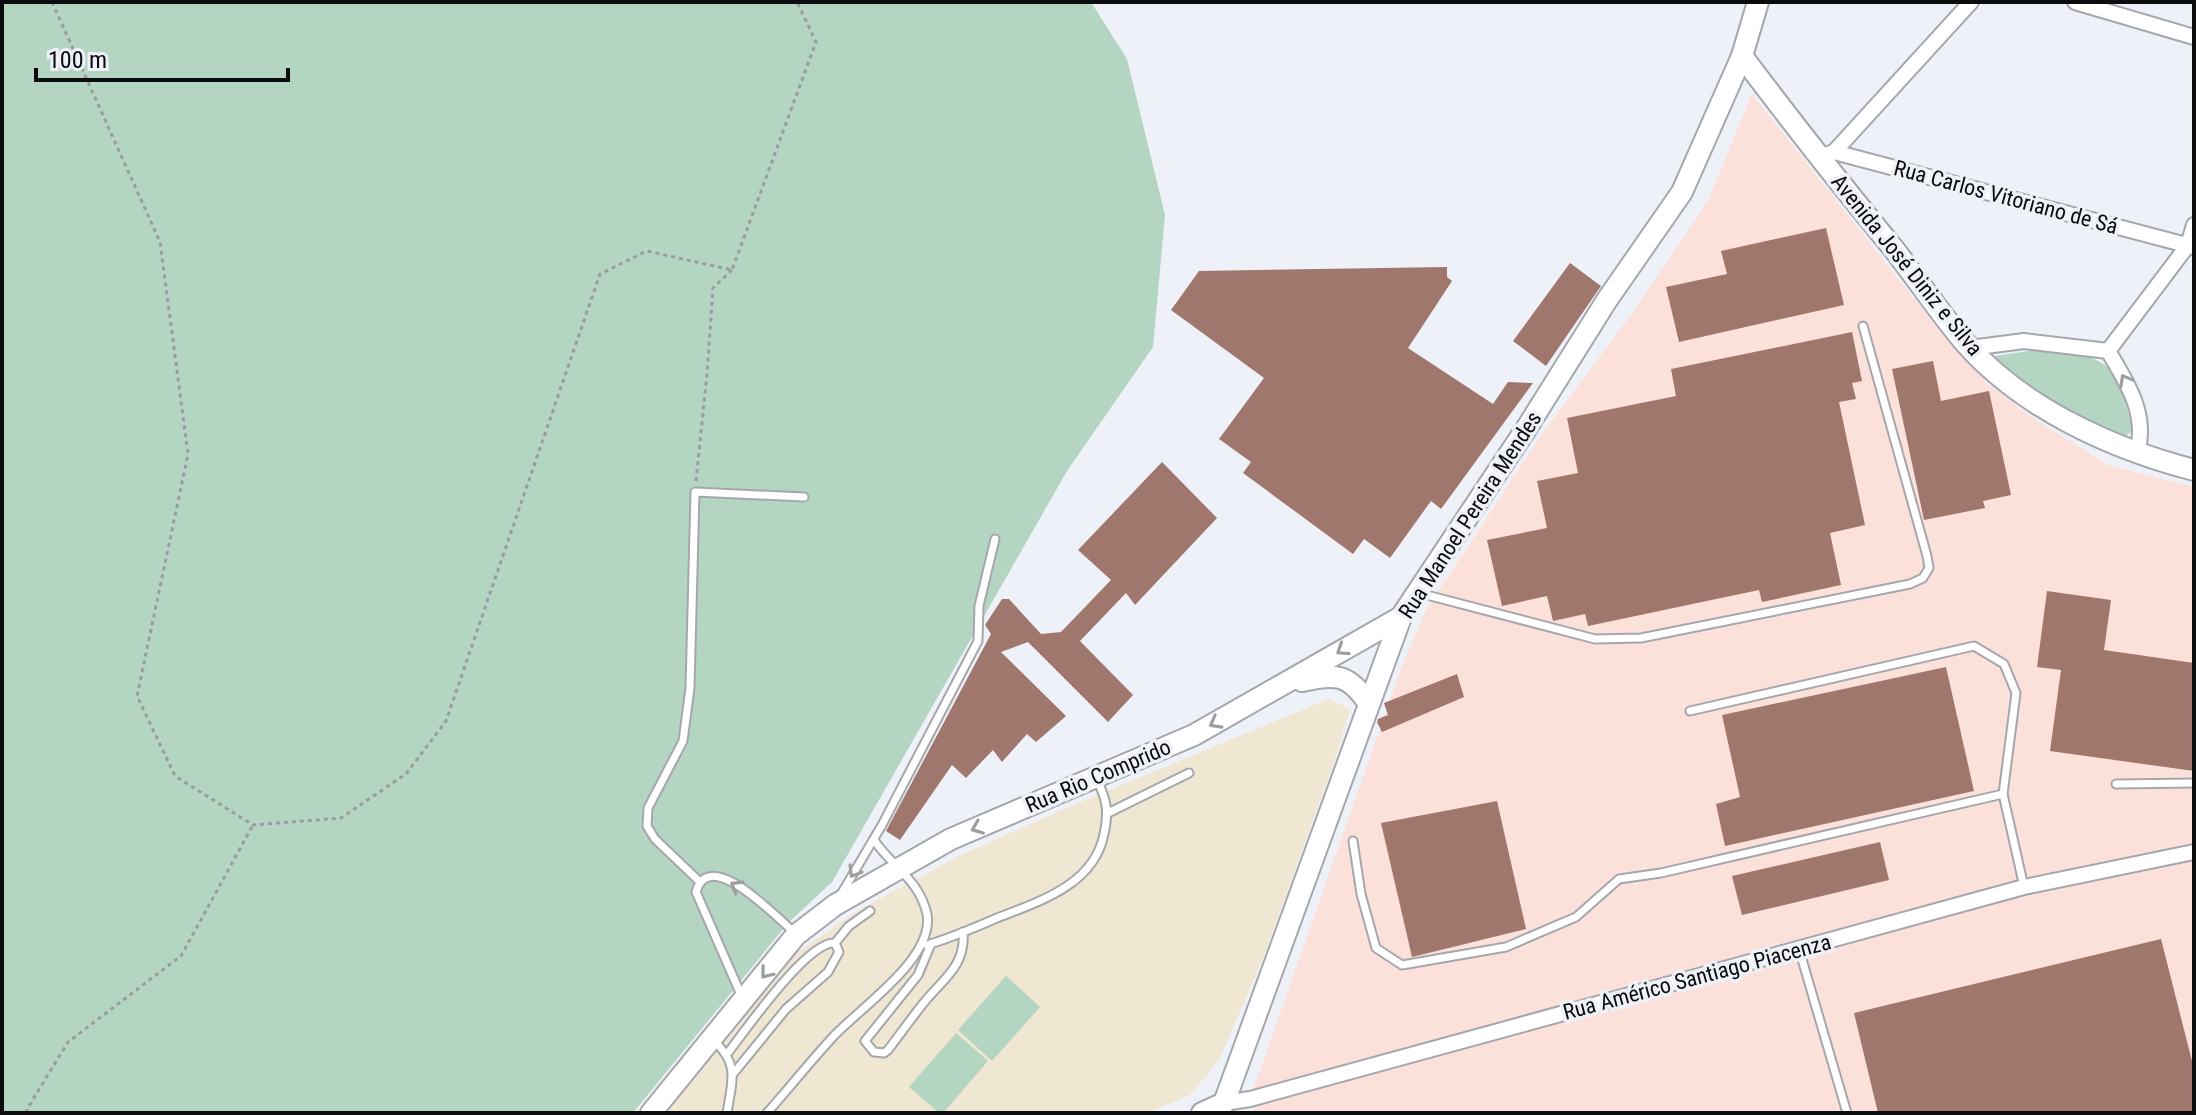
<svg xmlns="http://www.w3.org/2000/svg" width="2196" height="1115" viewBox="0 0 2196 1115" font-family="'Roboto Condensed',sans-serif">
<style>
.industrial{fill:#fbe1d9}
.education{fill:#efe7d1}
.green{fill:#b3d5c2}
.building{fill:#9f776d}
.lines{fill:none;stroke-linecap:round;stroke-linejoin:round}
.lane-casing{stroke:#a5a7ad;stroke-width:11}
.street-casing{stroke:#a5a7ad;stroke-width:18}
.secondary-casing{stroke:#a5a7ad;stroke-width:24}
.path{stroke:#9a9ca1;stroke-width:3;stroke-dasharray:4 4;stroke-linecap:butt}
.lane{stroke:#fff;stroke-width:7}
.street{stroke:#fff;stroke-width:14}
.secondary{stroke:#fff;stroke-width:20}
.oneway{stroke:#9d9e9f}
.labels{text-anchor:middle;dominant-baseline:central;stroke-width:7;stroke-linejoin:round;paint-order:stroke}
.street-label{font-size:22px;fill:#0b0c0e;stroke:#eff1f8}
</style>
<rect width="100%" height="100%" fill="#eff1f8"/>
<!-- industrial -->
<polygon class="industrial" points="1752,94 1931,320 1987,383 2031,417 2108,465 2194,487 2194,1113 1255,1113 1250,1099 1401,669 1426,610 1542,434 1633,312 1708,201"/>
<!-- education -->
<polygon class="education" points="1329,699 1350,709 1334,762 1264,956 1219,1060 1190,1095 1147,1113 666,1113 795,954 857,911 961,855 1066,808"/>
<!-- green -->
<g class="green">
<polygon points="2,2 1091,2 1127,59 1165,215 1153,347 1067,471 832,882 788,923 633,1113 2,1113"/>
<path d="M2043 349C2112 357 2117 364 2133 431L2121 439C2075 416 2027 397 1995 356Z"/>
<polygon points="1006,976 1040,1007 992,1061 958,1030"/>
<polygon points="956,1033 988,1061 943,1113 939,1113 909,1087"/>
</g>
<!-- building -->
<g class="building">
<polygon points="1826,228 1844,305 1679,342 1666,287 1727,274 1721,251"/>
<polygon points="1570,263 1601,286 1546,366 1513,341"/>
<polygon points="1447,267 1447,277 1452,281 1408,348 1493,404 1508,382 1533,383 1441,509 1431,501 1390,558 1364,539 1353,554 1243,473 1251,462 1219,439 1264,378 1171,310 1199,271"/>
<polygon points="1852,332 1862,381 1852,383 1856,399 1839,402 1865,525 1830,533 1841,585 1762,602 1759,590 1588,626 1585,614 1553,621 1547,596 1502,606 1487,540 1547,528 1537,481 1578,473 1567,418 1676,396 1671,369"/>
<polygon points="1933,361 1941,401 1989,391 2011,495 1983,501 1985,508 1924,520 1892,369"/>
<polygon points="1162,462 1217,518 1135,605 1126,593 1080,641 1133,695 1108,722 1028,642 1001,652 1066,716 1036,742 1027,734 1002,762 993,750 966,778 952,765 900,840 886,831 991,634 985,625 1002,599 1009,599 1041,634 1061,632 1111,580 1078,550"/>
<polygon points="2047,591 2111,600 2104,650 2194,663 2194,771 2050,751 2061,670 2037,667"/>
<polygon points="1946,667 1974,791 1725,846 1716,804 1740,797 1722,715"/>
<polygon points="1457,674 1464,697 1382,732 1377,722 1378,719 1388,715 1384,703"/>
<polygon points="1497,801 1526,929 1412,957 1381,823"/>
<polygon points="1880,842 1889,880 1742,915 1732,876"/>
<polygon points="2161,939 2194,1069 2194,1113 1878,1113 1854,1013"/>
</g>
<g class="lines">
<!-- lane casing -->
<g class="lane-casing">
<g id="lane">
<polyline points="1419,593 1595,639 1641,638 1910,584 1923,578 1929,568 1927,556 1863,326"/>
<polyline points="1690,711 1974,646 2004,664 2016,693 2003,794 2024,887"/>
<polyline points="2116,784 2194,783"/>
<polyline points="1108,813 1189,773"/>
<polyline points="1353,841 1361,894 1376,948 1402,965 1506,947 1576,917 1619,879 1661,873 2003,794"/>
<polyline points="699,881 655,839 647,826 648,808 683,741 690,688 695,492 804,497"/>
<polyline points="840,896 882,825 978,641 979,606 995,539"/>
<path d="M931 944 918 975 865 1041 874 1052 884 1053 888 1050C901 1033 913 1016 926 1000 945 978 966 964 963 932"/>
<path d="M927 945C951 938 974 928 997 918 1040 901 1094 885 1104 834 1109 812 1107 800 1097 780"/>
<polyline points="1799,949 1847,1113"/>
<path d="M742 997 696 892C709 845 776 917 795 933"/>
<path d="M713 1040C740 1064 732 1081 727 1113"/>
<path d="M727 1054C745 1031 808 940 835 943"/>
<polyline points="733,1074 786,1009 828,972 839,952 835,943 849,926 870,911"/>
<path d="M767 1113C789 1088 810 1062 832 1038 858 1009 935 959 927 914 919 879 892 867 874 840"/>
</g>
</g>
<!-- street casing -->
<g class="street-casing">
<g id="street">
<polyline points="2075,2 2194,37"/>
<polyline points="1834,152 1971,2"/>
<polyline points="1819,157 1834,152 2194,247"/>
<path d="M1968 346 1978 347 2024 341 2108 351C2128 384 2148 415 2137 454"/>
<polyline points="2108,351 2188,245 2194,225"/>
<polyline points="1224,1103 1250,1099 2024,887 2194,852"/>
</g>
</g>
<!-- secondary casing -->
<g class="secondary-casing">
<g id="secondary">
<path d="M1742 56C1791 121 1841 185 1893 248 1918 280 1941 315 1967 345 2024 409 2113 449 2194 470"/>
<path d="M1302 681C1336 673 1349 674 1369 704"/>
<polyline points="1224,1103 1401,617 1528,426 1607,300 1682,192 1742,56 1758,2"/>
<polyline points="651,1113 796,935 835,905 951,839 1194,735 1401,617"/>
<polyline points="1202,1113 1224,1103"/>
</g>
</g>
<!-- path -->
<g class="path">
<polyline points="52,2 160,242 188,454 137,696 175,776 253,825 341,818 406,774 446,721 600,274 647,251 732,270 816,42 797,2"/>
<polyline points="696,481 707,374 713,288 732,270"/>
<polyline points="27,1113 27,1109 68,1042 181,956 253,825"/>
</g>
<!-- lane -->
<use href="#lane" class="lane"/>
<!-- street -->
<use href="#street" class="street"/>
<!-- secondary -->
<use href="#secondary" class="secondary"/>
</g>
<!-- one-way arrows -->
<defs><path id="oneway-chevron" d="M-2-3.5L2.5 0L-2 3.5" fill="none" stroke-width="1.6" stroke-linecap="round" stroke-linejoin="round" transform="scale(2)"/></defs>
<g class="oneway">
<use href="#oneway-chevron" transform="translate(2125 380) rotate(-119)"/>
<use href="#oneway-chevron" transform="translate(1342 650) rotate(147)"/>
<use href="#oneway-chevron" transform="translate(1215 723) rotate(151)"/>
<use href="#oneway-chevron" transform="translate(977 828) rotate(158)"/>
<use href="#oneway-chevron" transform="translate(854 872) rotate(121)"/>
<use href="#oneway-chevron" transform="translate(736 886) rotate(-149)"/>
<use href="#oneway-chevron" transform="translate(766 973) rotate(129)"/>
</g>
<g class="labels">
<!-- street labels -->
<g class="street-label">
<text transform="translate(2006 197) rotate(15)">Rua Carlos Vitoriano de Sá</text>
<text transform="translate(1907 265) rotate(51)">Avenida José Diniz e Silva</text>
<text transform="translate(1470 515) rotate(-57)">Rua Manoel Pereira Mendes</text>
<text transform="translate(1098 776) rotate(-23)">Rua Rio Comprido</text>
<text transform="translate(1697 977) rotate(-15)">Rua Américo Santiago Piacenza</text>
</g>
</g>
<!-- border -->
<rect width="2196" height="1115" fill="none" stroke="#0b0c0e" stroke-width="8"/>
<!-- scale -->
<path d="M36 68v12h252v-12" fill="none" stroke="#0b0c0e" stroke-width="4"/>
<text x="48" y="68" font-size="24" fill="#0b0c0e" stroke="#eff1f8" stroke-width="6" paint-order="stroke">100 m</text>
</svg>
